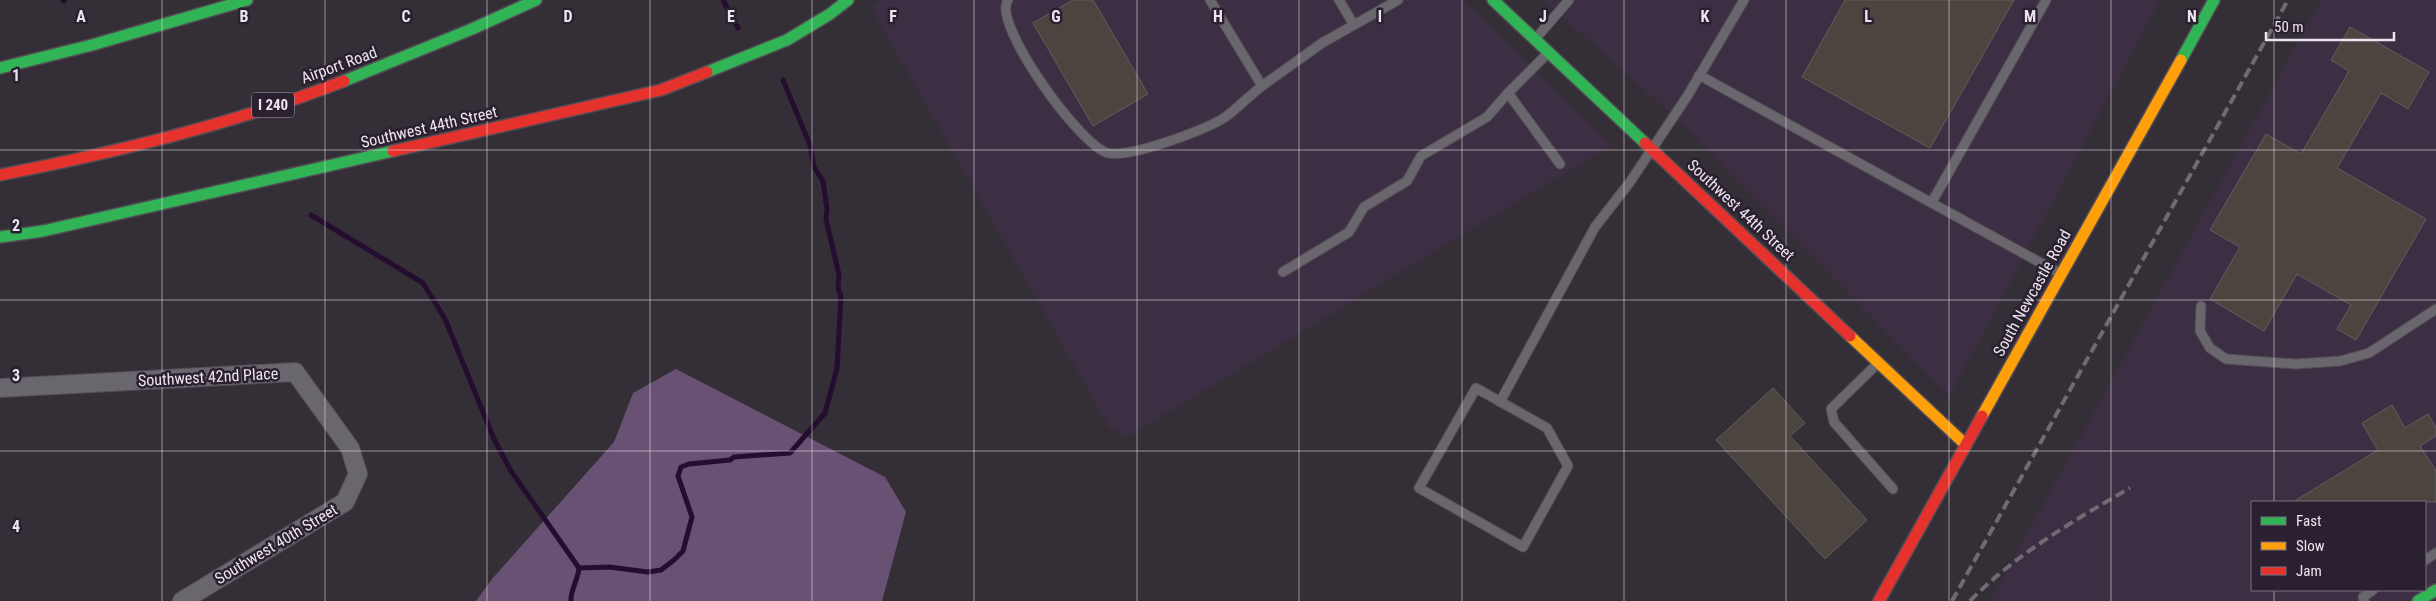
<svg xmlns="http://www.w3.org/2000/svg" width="2436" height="601" viewBox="0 0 2436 601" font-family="'Roboto Condensed',sans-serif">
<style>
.built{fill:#3d2f43;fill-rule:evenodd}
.forest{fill:#695174}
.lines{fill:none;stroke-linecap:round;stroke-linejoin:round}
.stream{stroke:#240d2e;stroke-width:5}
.building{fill:#4b443f;stroke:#635e5e}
.lane-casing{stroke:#524c54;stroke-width:11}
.street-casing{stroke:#524c54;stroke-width:20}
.fast-casing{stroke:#524c54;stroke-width:14}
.slow-casing{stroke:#524c54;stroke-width:14}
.jam-casing{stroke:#524c54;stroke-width:14}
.lane{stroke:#6a666d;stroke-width:9}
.street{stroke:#6a666d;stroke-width:18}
.fast{stroke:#30b455;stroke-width:11}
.slow{stroke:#ff9f0a;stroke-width:11}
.jam{stroke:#e5322d;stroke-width:11}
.rail{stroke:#706a72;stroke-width:4;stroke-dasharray:10 5;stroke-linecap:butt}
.grid{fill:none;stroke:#ece5f0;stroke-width:1;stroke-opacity:0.55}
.labels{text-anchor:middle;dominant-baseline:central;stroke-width:5;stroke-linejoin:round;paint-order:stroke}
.shield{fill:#2b2030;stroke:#b2aab6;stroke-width:1}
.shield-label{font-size:15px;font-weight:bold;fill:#ece5f0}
.street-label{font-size:16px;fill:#ece5f0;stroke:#2b2030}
.grid-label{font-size:16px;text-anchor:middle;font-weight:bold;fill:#ece5f0;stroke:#2b2030;stroke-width:5;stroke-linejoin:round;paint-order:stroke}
</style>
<rect width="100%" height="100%" fill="#342e36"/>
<!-- built -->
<g class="built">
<polygon points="882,0 1463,0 1612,145 1127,437 1109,427 871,8"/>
<polygon points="1543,0 2160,0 1950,396 1665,108"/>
<path d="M2321 0H2436V601H1990ZM2252 502H2425V590H2252Z"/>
</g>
<!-- forest -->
<polygon class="forest" points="676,369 885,477 906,512 882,601 476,601 492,579 614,442 633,393"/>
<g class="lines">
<!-- stream -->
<g class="stream">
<polyline points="63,0 64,1"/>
<polyline points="723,0 738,28"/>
<path d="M311 215 423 283 445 319 494 439 511 471 579 568C578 580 570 591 571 601"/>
<polyline points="579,568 609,567 648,572 661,570 674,560 683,551 692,517 678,476 681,467 689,464 730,460 734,457 790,453 825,413 837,368 841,296 838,288 839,275 826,219 827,209 823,181 814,167 810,145 783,80"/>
</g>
</g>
<!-- building -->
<g class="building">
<polygon points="1073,0 1093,0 1148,94 1093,126 1033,23"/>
<polygon points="1845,0 2014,0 1930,148 1802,77"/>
<polygon points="2350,27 2429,72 2408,109 2381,93 2337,168 2426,219 2356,340 2337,329 2351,305 2297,274 2264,331 2210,299 2240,247 2210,230 2266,134 2301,154 2349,71 2331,60"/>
<polygon points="1773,388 1805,423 1790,436 1867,520 1825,559 1716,440"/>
<polygon points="2392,405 2405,428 2428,414 2436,427 2436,436 2420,446 2436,471 2436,502 2293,502 2378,450 2362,423"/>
</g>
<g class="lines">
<!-- lane casing -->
<g class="lane-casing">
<g id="lane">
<path d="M1008 0C991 23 1081 147 1108 153 1131 158 1204 130 1224 118 1237 109 1249 96 1262 86"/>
<polyline points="1210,0 1262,86 1322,43 1398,0"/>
<polyline points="1339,0 1354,25"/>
<polyline points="1537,37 1569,0"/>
<polyline points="1548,53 1508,93 1560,164"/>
<polyline points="1699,75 2061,274"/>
<polyline points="1932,202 2046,0"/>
<polyline points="1283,272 1349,232 1364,207 1407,181 1421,156 1487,117 1508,93"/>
<polyline points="2201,306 2200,331 2210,348 2226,359 2296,364 2340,361 2369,353 2436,309"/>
<polyline points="1877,364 1831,409 1834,422 1893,489"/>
<polygon points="1476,388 1547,428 1568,466 1523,547 1419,488"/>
<polyline points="1500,402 1595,227 1630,182 1688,95 1744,0"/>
<polyline points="2425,560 2436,553"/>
<polyline points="2364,601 2363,597 2373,590"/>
</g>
</g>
<!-- street casing -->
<g class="street-casing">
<polyline id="street" points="0,388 295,372 350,448 358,474 345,502 182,601"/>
</g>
<!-- fast casing -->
<g class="fast-casing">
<g id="fast">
<polyline points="1493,0 1645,143"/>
<polyline points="2181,60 2214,0"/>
<polyline points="0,68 92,45 247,0"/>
<polyline points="707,72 787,40 830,14 848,0"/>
<polyline points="344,81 472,29 536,0"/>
<polyline points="0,237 43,231 393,151"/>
<polyline points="2418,601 2436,590"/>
</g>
</g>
<!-- slow casing -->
<g class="slow-casing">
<g id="slow">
<polyline points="1850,336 1966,445"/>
<polyline points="1982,416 2181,60"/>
</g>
</g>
<!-- jam casing -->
<g class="jam-casing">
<g id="jam">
<polyline points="1645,143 1850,336"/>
<polyline points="393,151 661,90 707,72"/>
<path d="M0 175C117 152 233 124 344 81"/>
<polyline points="1879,601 1982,416"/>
</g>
</g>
<!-- lane -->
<use href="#lane" class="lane"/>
<!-- street -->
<use href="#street" class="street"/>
<!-- fast -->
<use href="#fast" class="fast"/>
<!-- slow -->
<use href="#slow" class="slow"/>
<!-- jam -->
<use href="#jam" class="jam"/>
<!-- rail -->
<g class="rail">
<polyline points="1952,601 2288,0"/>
<path d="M1970 601C2016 554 2073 521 2130 488"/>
</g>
</g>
<!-- grid -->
<path class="grid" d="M162 0V601M325 0V601M487 0V601M650 0V601M812 0V601M974 0V601M1137 0V601M1299 0V601M1462 0V601M1624 0V601M1786 0V601M1949 0V601M2111 0V601M2274 0V502M0 150H2436M0 300H2436M0 451H2436M2274 590V601"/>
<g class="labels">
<!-- shield labels -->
<rect class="shield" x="252" y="92.5" width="42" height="25" rx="4"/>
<g class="shield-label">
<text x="273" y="105">I 240</text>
</g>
<!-- street labels -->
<g class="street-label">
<text transform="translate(339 65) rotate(-20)">Airport Road</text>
<text transform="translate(429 127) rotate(-13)">Southwest 44th Street</text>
<text transform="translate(1741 210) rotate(43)">Southwest 44th Street</text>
<text transform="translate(2032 293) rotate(-61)">South Newcastle Road</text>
<text transform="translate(208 377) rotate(-3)">Southwest 42nd Place</text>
<text transform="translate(276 544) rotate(-31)">Southwest 40th Street</text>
</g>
</g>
<g class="grid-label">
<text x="81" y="22">A</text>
<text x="244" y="22">B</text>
<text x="406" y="22">C</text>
<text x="568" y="22">D</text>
<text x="731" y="22">E</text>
<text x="893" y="22">F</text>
<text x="1056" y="22">G</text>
<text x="1218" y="22">H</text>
<text x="1380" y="22">I</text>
<text x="1543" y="22">J</text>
<text x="1705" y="22">K</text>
<text x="1868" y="22">L</text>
<text x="2030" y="22">M</text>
<text x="2192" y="22">N</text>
<text x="16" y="81">1</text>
<text x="16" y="231">2</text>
<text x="16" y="381">3</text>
<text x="16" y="532">4</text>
</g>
<!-- legend -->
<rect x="2251" y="501" width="175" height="90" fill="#2b2030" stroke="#786f7d"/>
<rect x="2261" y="517" width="25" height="8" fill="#30b455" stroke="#786f7d"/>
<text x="2296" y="526" font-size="15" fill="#ece5f0">Fast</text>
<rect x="2261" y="542" width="25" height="8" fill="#ff9f0a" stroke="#786f7d"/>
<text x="2296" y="551" font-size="15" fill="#ece5f0">Slow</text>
<rect x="2261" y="567" width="25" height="8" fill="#e5322d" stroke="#786f7d"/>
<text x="2296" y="576" font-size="15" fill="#ece5f0">Jam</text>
<!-- scale -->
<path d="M2266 32v8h128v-8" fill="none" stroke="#ece5f0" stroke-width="2.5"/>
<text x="2274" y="32" font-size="15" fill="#ece5f0" stroke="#2b2030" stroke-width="4" paint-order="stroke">50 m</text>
</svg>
